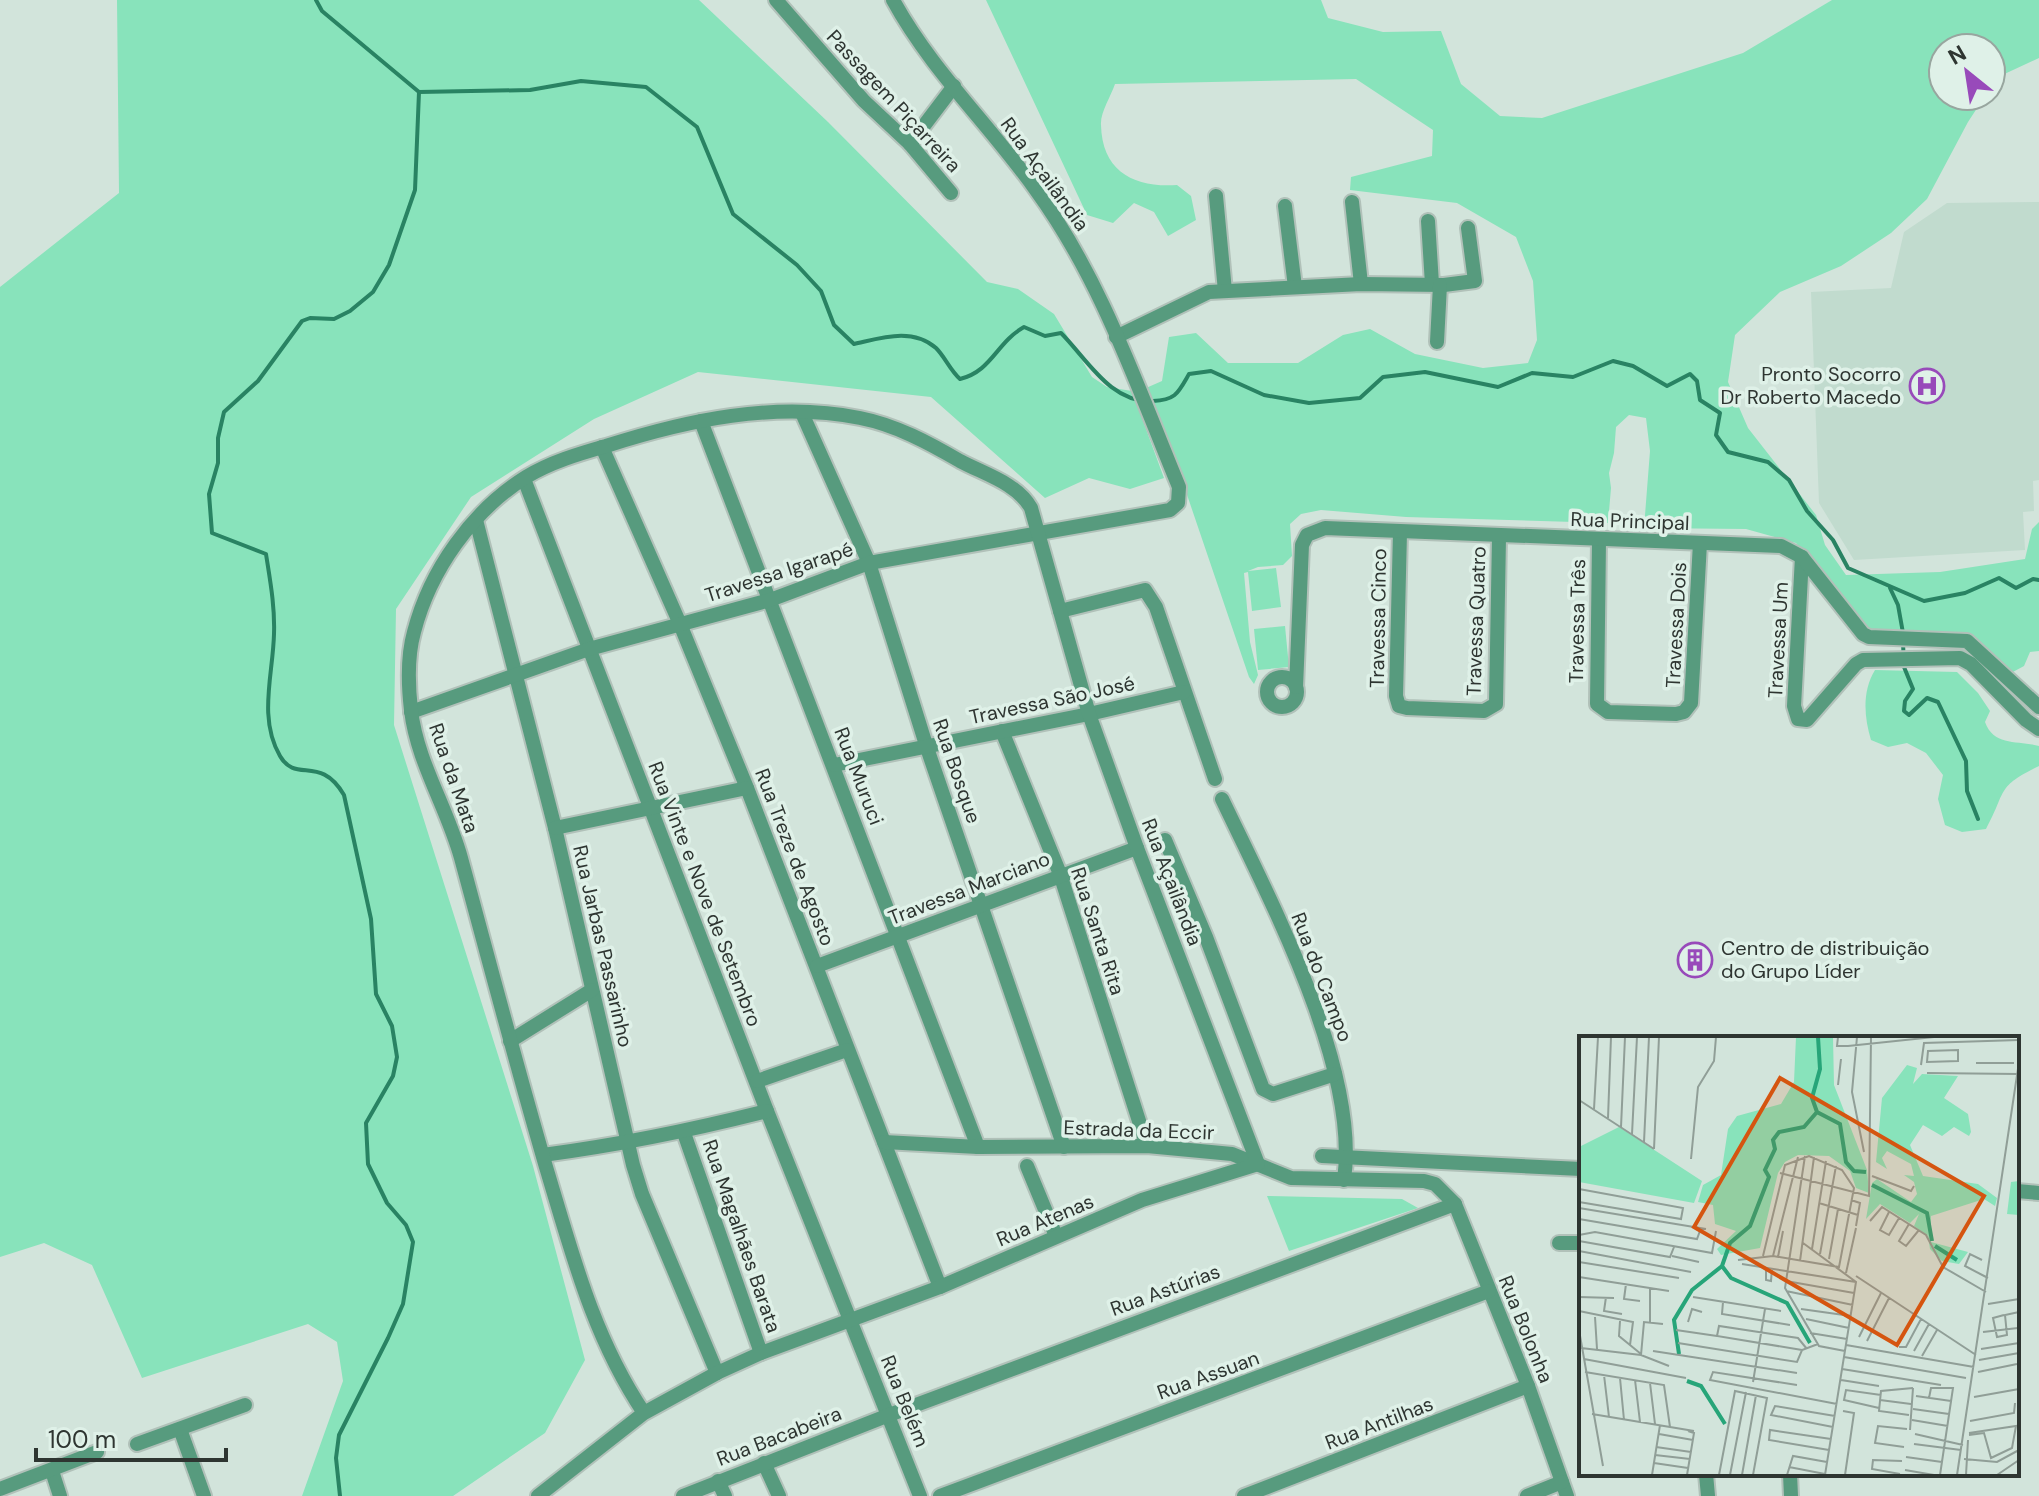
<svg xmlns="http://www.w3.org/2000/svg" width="2039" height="1496" viewBox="0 0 2039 1496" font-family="'DM Sans',sans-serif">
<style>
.built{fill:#c1dbce}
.green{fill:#88e3bb}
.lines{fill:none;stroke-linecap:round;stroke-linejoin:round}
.stream{stroke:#298363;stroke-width:4}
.street-casing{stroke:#b1c1b9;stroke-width:18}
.street{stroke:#579b7e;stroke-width:14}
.labels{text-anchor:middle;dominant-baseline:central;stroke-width:7;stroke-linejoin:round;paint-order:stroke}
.street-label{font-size:20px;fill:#2e3531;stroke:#dff1e8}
.poi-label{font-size:20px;fill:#2e3531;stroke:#dff1e8;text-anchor:end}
.inset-river{fill:none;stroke:#27a579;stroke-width:4}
.inset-road{fill:none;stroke:#909e97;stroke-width:2}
.view{fill:#d55510;fill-opacity:0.15;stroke:#d55510;stroke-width:4}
.inset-edge{fill:none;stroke:#2e3531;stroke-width:4}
</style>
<rect width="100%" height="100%" fill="#d2e4db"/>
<!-- built -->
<polygon class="built" points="2039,202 2039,480 2033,481 2034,511 2023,512 2025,550 1854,560 1819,503 1811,292 1891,288 1904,232 1947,203"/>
<!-- green -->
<g class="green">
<polygon points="117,0 699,0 828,122 987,282 1018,289 1054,314 1092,377 1107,387 1132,391 1164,478 1130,489 1089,478 1045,498 931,397 698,372 594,419 471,497 396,609 394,725 533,1166 585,1360 545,1433 453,1496 302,1496 343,1381 337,1342 308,1324 142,1378 92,1265 44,1243 0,1257 0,287 119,193"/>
<path d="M986 0H1321L1328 18 1383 32 1441 31 1461 84 1500 116 1542 118 1743 53 1832 0H2039V58L1998 77 1991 87V48H1943V96H1985L1968 122 1927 199 1891 233 1841 266 1780 292 1735 335 1728 382 1748 428 1816 515 1825 545 1846 575 1940 572 2025 559 2032 529 2039 522V651L2030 652 2024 666 2011 673 1981 642 1969 636 1868 631 1796 543 1746 529 1644 528 1650 451 1646 418 1629 415 1616 427 1614 453 1609 473 1611 488 1608 523 1406 517 1321 510 1301 514 1290 524 1292 556 1283 565 1258 567 1248 571 1276 568 1281 607 1252 611 1248 572 1244 573 1250 642 1258 675 1254 684 1249 677 1166 433 1149 401 1146 388 1162 381 1169 337 1196 333 1228 363H1298L1343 335 1370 329 1415 354 1483 368 1528 363 1537 340 1533 281 1516 237 1457 203 1350 190 1351 177 1432 156 1433 130 1356 79 1115 84C1111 96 1100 113 1101 125 1102 172 1135 188 1177 185L1191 196 1196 220 1168 236 1154 212 1134 203 1113 223 1087 215Z"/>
<polygon points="1285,626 1289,667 1258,670 1254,629"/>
<path d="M1875 670 1957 672 1978 693 1990 711 1985 722C1994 747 2018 740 2039 746V766C1995 787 2007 791 1986 829L1962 832 1945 825 1938 799 1943 775 1926 753 1907 743 1888 747 1871 740C1864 717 1862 691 1875 670Z"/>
<polygon points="1267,1196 1402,1199 1418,1208 1289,1251"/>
</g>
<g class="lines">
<!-- stream -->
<g class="stream">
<path d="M316 0 322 11 419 92 530 90 581 81 646 87 697 127 733 214 797 265 821 291 834 325 854 344C881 338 912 327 936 348 945 357 950 370 960 379 992 371 996 343 1024 327L1045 336 1061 333C1087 359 1111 404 1153 401 1176 400 1178 393 1189 374L1211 371 1264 395 1309 403 1360 398 1383 377 1425 372 1498 387 1532 373 1573 377 1613 361 1633 366 1667 386 1690 374 1697 381 1700 400 1720 413 1716 435 1728 452 1768 462 1789 480 1807 511 1833 540 1848 568 1924 601 1965 593 1999 578 2016 588 2033 579 2039 580"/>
<polyline points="1890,588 1898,605 1903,633"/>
<polyline points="1903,642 1904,667 1913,689 1905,701 1904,711 1909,715 1927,698 1938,702 1966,761 1967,791 1978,819"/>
<path d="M340 1496 336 1458 339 1435 388 1338 403 1304 413 1242 406 1225 387 1203 368 1164 366 1123 393 1076 397 1057 392 1026 376 994 371 919 344 795C320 754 296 784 280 756 258 718 273 675 274 634 275 606 270 580 266 554L212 533 209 494 218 463V438L224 412 258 381 302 321 310 318 334 319 350 311 373 292 389 265 415 190 419 92"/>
</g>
<!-- street casing -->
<g class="street-casing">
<g id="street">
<polyline points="776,0 864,101 910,144 951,193"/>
<polyline points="910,144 954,86"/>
<polyline points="1216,196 1225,291"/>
<polyline points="1352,202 1361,284"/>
<polyline points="1285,206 1295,287"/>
<polyline points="1428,221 1432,284"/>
<polyline points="1116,337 1209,292 1361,284 1444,285 1475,281 1468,228"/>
<polyline points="1437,342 1440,285"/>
<polyline points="802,413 869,563 927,748 1064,1147"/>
<polyline points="701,421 978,1147"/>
<polyline points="602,447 680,624 747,788 940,1287"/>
<polyline points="524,479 767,1111 920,1496"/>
<polyline points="476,520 555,828 633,1165 642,1194 717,1373"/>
<polyline points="1400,532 1396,696 1399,706 1407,708 1484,711 1496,704 1499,537"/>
<polyline points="1599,540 1597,704 1608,712 1676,714 1684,712 1691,703 1700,543"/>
<polyline points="1802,557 1794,706 1798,719 1807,720 1856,664 1863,660 1960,658 1971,664 2026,720 2039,729"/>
<polyline points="1060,611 1145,590 1156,607 1215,779"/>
<circle cx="1282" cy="692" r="15"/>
<polyline points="1296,687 1302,545 1307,535 1325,528 1781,546 1802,557 1863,634 1869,637 1967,641 2039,707"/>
<path d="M411 712 589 649 770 600 869 563 1170 510 1178 503 1179 487C1137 386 1101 279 1036 190 990 125 931 70 893 0"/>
<polyline points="1002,731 1060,874 1147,1146"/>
<polyline points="834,765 1089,714 1184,692"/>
<path d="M1222 799C1270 900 1360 1069 1344 1180"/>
<polyline points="555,828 747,788"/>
<polyline points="1165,840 1206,937 1263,1089 1273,1094 1335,1074"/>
<polyline points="817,966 1137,848"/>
<polyline points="510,1041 592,990"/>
<polyline points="757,1081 847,1050"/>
<polyline points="684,1133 761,1353"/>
<polyline points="884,1142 978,1147 1147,1146 1232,1154 1291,1178 1424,1181 1435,1184 1455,1204 1528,1386 1567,1496"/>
<path d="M543 1155C619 1145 692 1130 767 1111"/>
<polyline points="1322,1156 1581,1169"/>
<polyline points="1027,1166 1056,1236"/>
<polyline points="2017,1191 2039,1193"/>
<polyline points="1559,1243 1581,1243"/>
<polyline points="180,1429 204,1496"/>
<polyline points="137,1444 245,1405"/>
<polyline points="764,1463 779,1496"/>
<polyline points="52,1471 60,1496"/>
<polyline points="1706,1474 1708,1496"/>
<polyline points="1790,1474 1791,1496"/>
<polyline points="718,1481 725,1496"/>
<polyline points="0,1489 97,1452"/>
<path d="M538 1496 644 1413 717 1373 761 1353 940 1287 1142 1200 1258 1164 1137 848 1089 714 1031 508C1017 483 984 474 960 461 929 443 896 425 860 418 775 401 687 420 606 446 578 454 551 462 526 477 472 511 430 570 414 632 407 657 408 684 411 710 417 762 447 807 461 858 489 961 516 1064 546 1167 572 1253 593 1337 644 1413"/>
<polyline points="683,1496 889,1415 1455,1204"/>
<polyline points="940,1496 1489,1291"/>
<polyline points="1244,1496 1528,1386"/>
<polyline points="1527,1496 1562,1482"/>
</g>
</g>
<!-- street -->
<use href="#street" class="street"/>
</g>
<!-- icons -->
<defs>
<g id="hospital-ring" transform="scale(1.8)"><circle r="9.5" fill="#dff1e8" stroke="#984aba" stroke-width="1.5"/><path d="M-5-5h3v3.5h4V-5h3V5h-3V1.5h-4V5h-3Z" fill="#984aba"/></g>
<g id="building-ring" transform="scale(1.8)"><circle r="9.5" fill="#dff1e8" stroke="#984aba" stroke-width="1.5"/><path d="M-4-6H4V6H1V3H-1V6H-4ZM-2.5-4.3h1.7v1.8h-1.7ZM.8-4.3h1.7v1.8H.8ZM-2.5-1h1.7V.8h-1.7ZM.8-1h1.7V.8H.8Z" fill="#984aba"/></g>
</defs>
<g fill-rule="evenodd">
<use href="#hospital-ring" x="1927" y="386"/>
<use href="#building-ring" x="1695" y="960"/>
</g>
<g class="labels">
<!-- street labels -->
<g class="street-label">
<text transform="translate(894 101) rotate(47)">Passagem Piçarreira</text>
<text transform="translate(1045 174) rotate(54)">Rua Açailândia</text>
<text transform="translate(1630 521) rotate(2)">Rua Principal</text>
<text transform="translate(779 572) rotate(-18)">Travessa Igarapé</text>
<text transform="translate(1378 618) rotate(-89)">Travessa Cinco</text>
<text transform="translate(1476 621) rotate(-88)">Travessa Quatro</text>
<text transform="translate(1577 621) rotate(-89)">Travessa Três</text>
<text transform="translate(1676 625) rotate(-87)">Travessa Dois</text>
<text transform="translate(1778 640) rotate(-87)">Travessa Um</text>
<text transform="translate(1052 700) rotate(-12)">Travessa São José</text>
<text transform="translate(957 771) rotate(71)">Rua Bosque</text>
<text transform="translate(859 776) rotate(69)">Rua Muruci</text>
<text transform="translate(454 778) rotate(71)">Rua da Mata</text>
<text transform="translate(795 857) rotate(69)">Rua Treze de Agosto</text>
<text transform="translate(1172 882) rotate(69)">Rua Açailândia</text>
<text transform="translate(969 888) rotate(-21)">Travessa Marciano</text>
<text transform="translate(705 894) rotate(69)">Rua Vinte e Nove de Setembro</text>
<text transform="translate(1098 931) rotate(72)">Rua Santa Rita</text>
<text transform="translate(603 946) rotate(77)">Rua Jarbas Passarinho</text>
<text transform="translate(1322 977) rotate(69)">Rua do Campo</text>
<text transform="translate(1139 1130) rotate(2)">Estrada da Eccir</text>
<text transform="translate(1045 1220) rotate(-23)">Rua Atenas</text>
<text transform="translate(742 1236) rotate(71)">Rua Magalhães Barata</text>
<text transform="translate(1165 1290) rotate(-20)">Rua Astúrias</text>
<text transform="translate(1526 1329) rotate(68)">Rua Bolonha</text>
<text transform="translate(1208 1375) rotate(-20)">Rua Assuan</text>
<text transform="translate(905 1401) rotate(68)">Rua Belém</text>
<text transform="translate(1379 1423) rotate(-21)">Rua Antilhas</text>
<text transform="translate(779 1436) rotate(-21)">Rua Bacabeira</text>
</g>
<!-- poi labels -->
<g class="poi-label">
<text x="1901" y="374">Pronto Socorro<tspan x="1901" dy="23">Dr Roberto Macedo</tspan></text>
<text x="1721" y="948" text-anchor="start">Centro de distribuição<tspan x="1721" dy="23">do Grupo Líder</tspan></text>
</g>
</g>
<!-- overview -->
<g transform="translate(1579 1036)">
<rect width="440" height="440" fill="#d2e4db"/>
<path d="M217 1H254L255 49 288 134 290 157 277 152 271 135 250 120 219 119 206 126 199 137 181 212 142 219 138 213 157 195 136 188 134 169 119 166 124 149 142 139 149 93 158 80 202 68 215 46ZM328 29 338 32 334 48 343 38 379 40 365 62 389 78 392 96 390 100 375 91 363 100 344 89 331 109 344 140 399 148 418 162 416 170 405 163 352 180V206L389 216 380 228 363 225 351 213 349 200 335 190 340 178 331 187 301 168 287 183 293 147 298 143 332 166 338 158 335 146 325 139 335 140 332 128 308 115 303 122 308 133 297 126 303 62ZM40 91 123 145 115 167 0 146V111ZM440 145V179L428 178 432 146Z" fill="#88e3bb"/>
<path class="inset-river" d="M239 1 241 33 233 62 238 76 261 88 267 126 275 135 287 136M293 149 348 177 353 205M356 210 378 224M143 230 152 242 208 267 231 307M100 318 95 284 113 254 143 230 151 207 171 190 190 141 186 134 196 113 194 104 200 96 225 91 238 76M108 345 122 350 146 388"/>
<path class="inset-road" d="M259 1 258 10H269L355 1M278 1 273 56 285 116M379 14V25L348 26 349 15ZM397 27H435M342 29 345 7 440 4M0 32 1 1M348 37 439 38M259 49 262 23M0 64 75 113M15 73 19 1M29 82 32 1M42 91 46 1M53 98 58 1M65 106 70 1M75 113 80 1M226 120 206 252 240 310 266 315M112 123 119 51 135 25 137 1M201 137 290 160 292 1M293 140 332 155 335 150M0 153 104 172 102 183 0 166M272 164 281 167 277 190M240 167 279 179M0 172 127 193M310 176 301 194 310 199 320 182M0 183 118 203 122 192M291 185 303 171 347 199 364 231 407 256M330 188 320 205 327 210 340 194M0 199 16 196 133 217 137 195M0 205 91 221 95 211M224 207 277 246 246 439M233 213 247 125M0 215 112 236M241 218 257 130M93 220 120 226M194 220 219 121M199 221 204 195M250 223 259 173M159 224 194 220 260 231 275 152 263 134 230 120 206 129 184 220M403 224 391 218 386 230 409 242M221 225 235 121M0 226 100 242M163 228 277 246M187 231V244L192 245 193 232M267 237 277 192M277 240 397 319M0 241 90 255M207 245 275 257M47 248 45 263 61 265M71 252V286M207 255 274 269M0 261 35 262M27 261 25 275 43 278M114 261 202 275M144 266 143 278 211 289M409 268 440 263M222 273 272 280M0 275 54 286 51 309M425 279 414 282 418 301 428 299 426 279 440 276M16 281 18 313M227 283 270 292M41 285 40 300 62 318M109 286 113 273 123 276M0 294 24 430M97 294 138 300M404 296 439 292M231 297 268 303M280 301 302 257M288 305 310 262M99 307 218 326 223 314 239 308M267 309 395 331M320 311H327L342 283M2 312 62 319 90 330M402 313 440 307M223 314 138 300 140 290 219 302 228 313M74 315 218 337M335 315 350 288M62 319 65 286 84 288M343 320 358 294M265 321 387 342M5 323 107 342M400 324 440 317M263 333 362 349M6 336 85 349 91 391M399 336 438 328M25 339 30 381M41 342 45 384M56 344 61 386M262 344 300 350M174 346 186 273M71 347 76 388M218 349 134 336 131 344 258 368M337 360 372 365M395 361 440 353M350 362 352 352H374L361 439M301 364 332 368M300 372 265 364 267 354 302 359M334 373 370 378M264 375 275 377 266 439M13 378 115 395M330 379 300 375 302 355 334 352M333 384 369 390M391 385 435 377 436 367M254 391 192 379 196 370 256 380M331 394 334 352M80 398 114 404M336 398 384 409M390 399 405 397 412 422 433 412 437 390 390 397M335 408 382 414M77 411 112 416M325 411 296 407 299 390 328 393M250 414 190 404 191 394 252 403M76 419 111 423M327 421 363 426M385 423 418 426 440 414M75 427 109 432M210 431 246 438M326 434 355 439M321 438 293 433 294 424 323 425M73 439 81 389M108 439 115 397 109 395M140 439 156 355 188 362 174 439M151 439 167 356M163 439 177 359M208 439 214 420 248 426M378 439 440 26M387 439 389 404M418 439 440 424"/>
<path class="view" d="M201 42 405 160 318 309 115 191Z"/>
<rect width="440" height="440" class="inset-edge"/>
</g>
<!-- north arrow -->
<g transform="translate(1967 72) rotate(330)"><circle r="38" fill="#dff1e8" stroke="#98a69f" stroke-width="2"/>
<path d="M0-6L14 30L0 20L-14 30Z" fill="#984aba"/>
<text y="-12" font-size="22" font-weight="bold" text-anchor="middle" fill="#2e3531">N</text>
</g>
<!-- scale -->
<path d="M36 1448v12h190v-12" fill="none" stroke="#2e3531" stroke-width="4"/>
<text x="48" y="1448" font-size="24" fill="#2e3531" stroke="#dff1e8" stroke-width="6" paint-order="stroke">100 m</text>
</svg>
